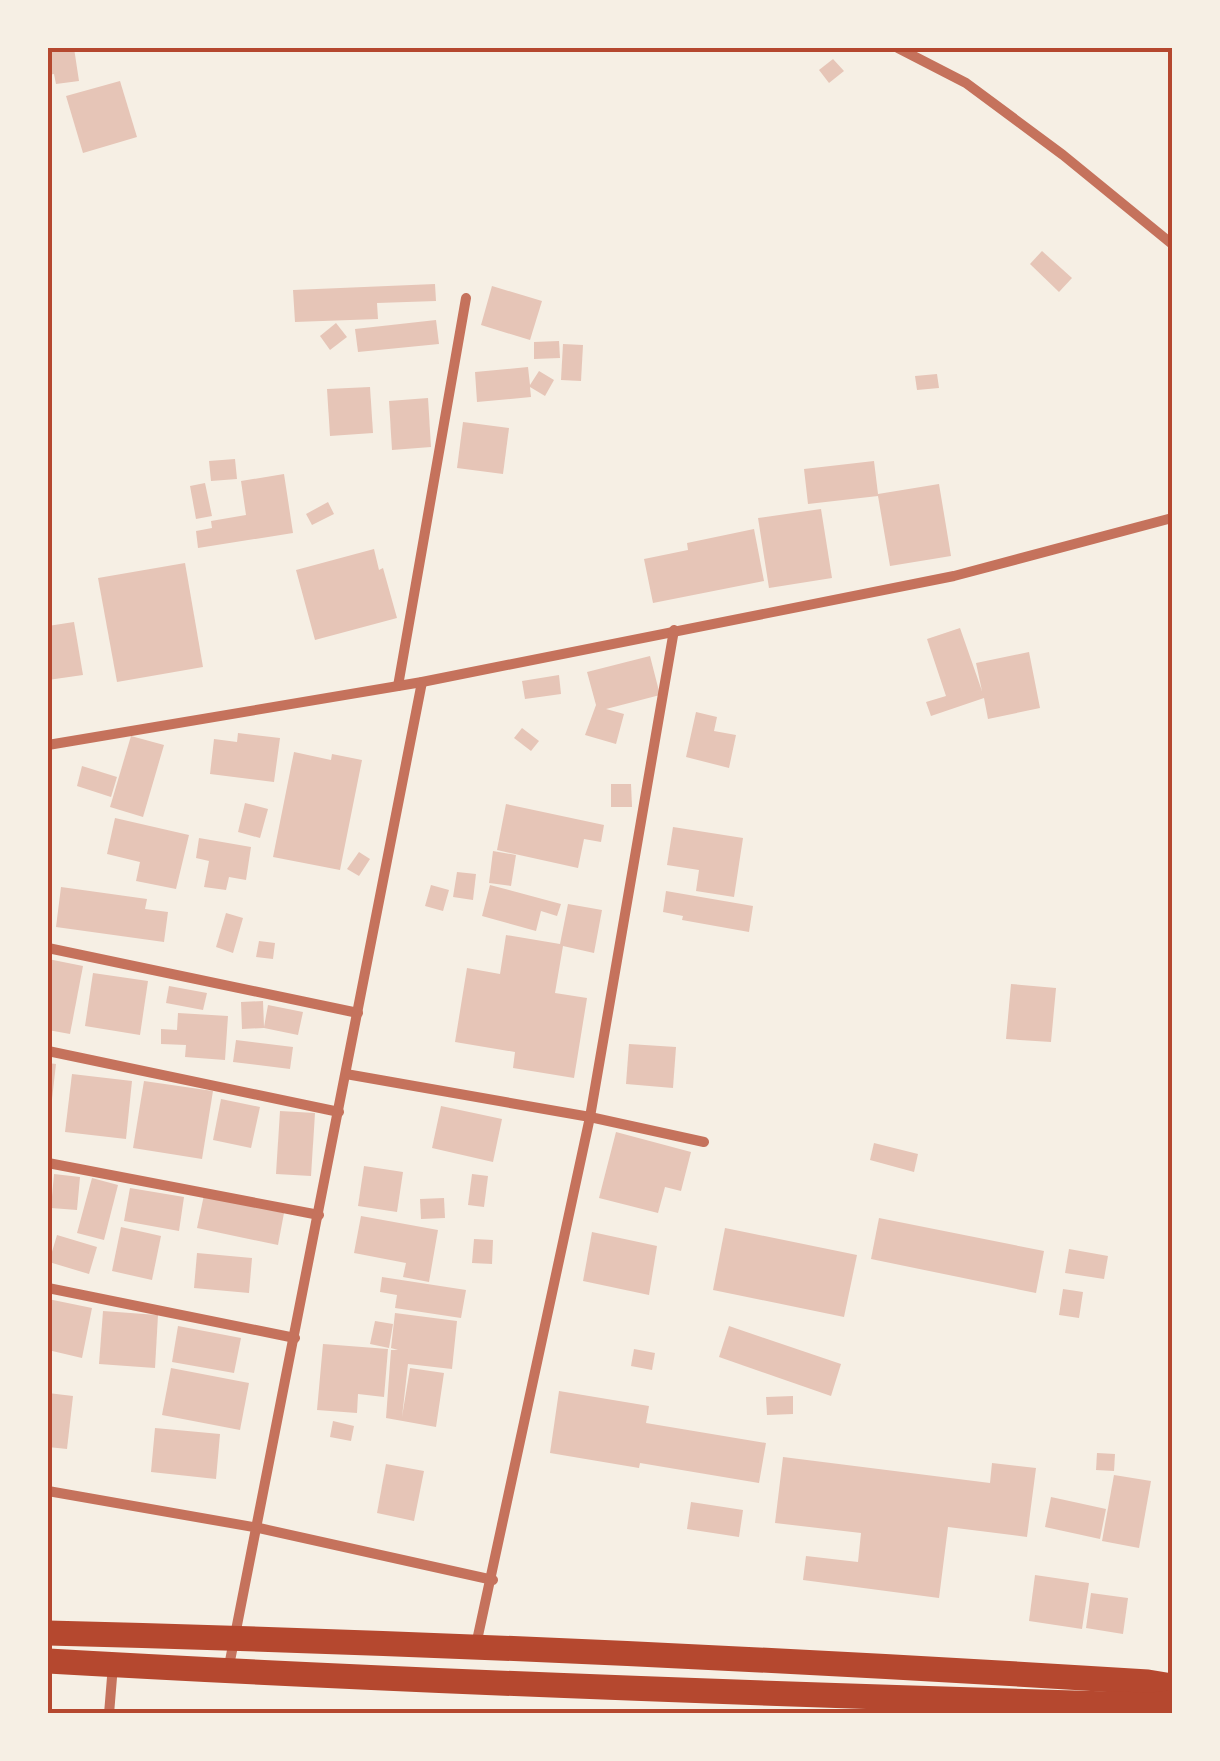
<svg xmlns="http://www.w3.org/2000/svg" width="1220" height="1761" viewBox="0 0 1220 1761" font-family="'Times New Roman',serif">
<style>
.building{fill:#e6c5b7}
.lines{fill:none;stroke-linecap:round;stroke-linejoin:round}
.minor{stroke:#c5725c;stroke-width:10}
.primary{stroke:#b5482f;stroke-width:25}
.neatline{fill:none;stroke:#b5482f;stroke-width:4}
</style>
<rect width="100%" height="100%" fill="#f6efe4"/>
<!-- building -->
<g class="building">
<polygon points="48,48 74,48 79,81 56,84 54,74 48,75"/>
<polygon points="833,59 844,71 829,83 819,70"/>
<polygon points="120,81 137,137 83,153 66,96"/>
<polygon points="1042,251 1072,278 1059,292 1030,264"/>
<polygon points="435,284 436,301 377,303 378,319 295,322 293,290"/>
<polygon points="492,286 542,301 530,340 481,325"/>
<polygon points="436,320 439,344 358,352 355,329"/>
<polygon points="336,323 347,337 330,350 320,336"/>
<polygon points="559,341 560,358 534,359 534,342"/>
<polygon points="563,344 583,345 581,381 561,380"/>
<polygon points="528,367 530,385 539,371 554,380 545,396 530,387 531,397 477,402 475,372"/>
<polygon points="937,374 939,388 917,390 915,376"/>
<polygon points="370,387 373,433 330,436 327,389"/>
<polygon points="428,398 431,447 392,450 389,401"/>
<polygon points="463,422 509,428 503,474 457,468"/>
<polygon points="235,459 237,479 211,481 209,461"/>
<polygon points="874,461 878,494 939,484 951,556 890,566 878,496 808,504 804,469"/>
<polygon points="284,474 293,533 198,548 196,531 212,528 211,521 246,515 241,481"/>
<polygon points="205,483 212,516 196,519 190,486"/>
<polygon points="328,502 334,514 312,525 306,514"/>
<polygon points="821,509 832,578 769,588 758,518"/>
<polygon points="754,529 764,581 653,603 644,559 688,550 687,543"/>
<polygon points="374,549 379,570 383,568 397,618 315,640 296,570"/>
<polygon points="185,563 203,667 117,682 98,578"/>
<polygon points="74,622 83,675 48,680 48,626"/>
<polygon points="960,628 982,691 976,663 1029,652 1040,708 988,719 984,698 931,716 926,702 946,696 927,639"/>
<polygon points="650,656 660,695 606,709 624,714 616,744 585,735 596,705 587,672"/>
<polygon points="559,675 561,694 525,699 522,681"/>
<polygon points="696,712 717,717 714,731 736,735 729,768 686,757"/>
<polygon points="522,728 539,741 531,751 514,738"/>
<polygon points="238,733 280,738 274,782 210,774 214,739 237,742"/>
<polygon points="131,736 164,745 143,817 110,807"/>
<polygon points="294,752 331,760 332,754 362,760 340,870 273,857"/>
<polygon points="82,766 117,777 111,797 77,786"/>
<polygon points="611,784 631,784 632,807 611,807"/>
<polygon points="245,803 268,809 260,838 238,832"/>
<polygon points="506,804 604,825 601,842 584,839 578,868 497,850"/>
<polygon points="115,818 189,835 176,889 136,881 140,862 107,854"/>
<polygon points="673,827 743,838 734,897 696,891 699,870 667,865"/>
<polygon points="199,838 251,847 246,880 229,877 226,890 204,887 209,861 196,858"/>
<polygon points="493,851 516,855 511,886 489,883"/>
<polygon points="359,852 370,859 359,876 347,869"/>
<polygon points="457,872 476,874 473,900 453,897"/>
<polygon points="431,885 449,890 443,911 425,906"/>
<polygon points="490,885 561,904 557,916 541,911 536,931 482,916"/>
<polygon points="61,887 147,899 145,909 168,912 164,942 56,927"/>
<polygon points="666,891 753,906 749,932 682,920 683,916 663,912"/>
<polygon points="568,904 602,910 594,953 563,946 555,993 587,998 574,1078 513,1068 515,1052 455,1042 467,968 500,974 506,935 560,944"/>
<polygon points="226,913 243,918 233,953 216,947"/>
<polygon points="259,941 275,943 273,959 256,957"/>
<polygon points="48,959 83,966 70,1034 48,1030"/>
<polygon points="93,973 148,981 140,1035 85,1026"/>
<polygon points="1011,984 1056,988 1051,1042 1006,1039"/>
<polygon points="169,986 207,993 203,1010 166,1003"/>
<polygon points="263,1001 264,1027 268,1005 303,1012 298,1035 264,1028 242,1029 241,1002"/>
<polygon points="178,1013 228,1016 225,1060 185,1057 186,1045 161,1044 161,1029 177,1030"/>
<polygon points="236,1040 293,1047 290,1069 233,1062"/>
<polygon points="629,1044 676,1047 673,1088 626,1084"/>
<polygon points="48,1063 56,1064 50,1117 48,1117"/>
<polygon points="72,1074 132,1081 126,1139 65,1132"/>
<polygon points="144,1081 213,1091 202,1159 133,1148"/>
<polygon points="221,1099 260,1107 251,1148 213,1140"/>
<polygon points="441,1106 502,1119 493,1162 432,1148"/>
<polygon points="280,1111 315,1113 311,1176 276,1174"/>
<polygon points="616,1132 691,1152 681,1191 665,1187 658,1213 599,1198"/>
<polygon points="874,1143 918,1154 914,1172 870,1160"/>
<polygon points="364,1166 403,1172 397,1212 358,1206"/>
<polygon points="54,1174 80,1177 77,1210 51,1208"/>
<polygon points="472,1174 488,1176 484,1207 468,1205"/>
<polygon points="92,1178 118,1185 104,1240 77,1233"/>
<polygon points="130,1188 184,1197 179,1231 124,1221"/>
<polygon points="204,1195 284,1213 278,1245 197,1228"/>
<polygon points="444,1198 445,1218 421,1219 420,1199"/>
<polygon points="361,1216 438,1230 429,1282 403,1277 406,1263 354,1253"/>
<polygon points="879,1218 1044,1251 1036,1293 871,1259"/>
<polygon points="121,1227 161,1236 152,1280 112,1271"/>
<polygon points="725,1228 857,1255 844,1317 713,1290"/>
<polygon points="592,1232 657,1246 649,1295 583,1281"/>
<polygon points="57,1235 97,1247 89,1274 49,1262"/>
<polygon points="474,1239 493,1240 492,1264 472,1263"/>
<polygon points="1069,1249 1108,1256 1104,1279 1065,1273"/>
<polygon points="197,1253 252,1258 249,1293 194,1288"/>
<polygon points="382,1277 466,1290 461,1318 395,1308 397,1295 380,1292"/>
<polygon points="1063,1289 1083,1292 1079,1318 1059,1315"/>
<polygon points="48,1299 92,1308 82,1358 48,1350"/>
<polygon points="103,1311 158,1315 155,1368 99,1364"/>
<polygon points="395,1313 457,1321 452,1369 408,1364 402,1417 410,1368 444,1373 436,1427 386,1418 391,1350 398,1350 391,1348"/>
<polygon points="375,1321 393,1324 389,1348 370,1344"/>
<polygon points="178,1326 241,1338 234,1373 172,1362"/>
<polygon points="729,1326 841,1364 831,1396 719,1357"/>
<polygon points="323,1344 388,1349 384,1397 358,1394 357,1413 317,1410"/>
<polygon points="634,1349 655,1353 652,1370 631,1366"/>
<polygon points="171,1368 249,1383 240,1430 162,1415"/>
<polygon points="559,1391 649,1406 646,1423 766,1443 759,1483 640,1463 639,1468 550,1453"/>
<polygon points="48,1393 73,1396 67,1449 48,1447"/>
<polygon points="793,1396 793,1414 767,1415 766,1397"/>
<polygon points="333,1421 354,1426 351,1441 330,1437"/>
<polygon points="155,1428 220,1434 216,1479 151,1472"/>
<polygon points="1097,1453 1115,1454 1114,1471 1096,1470"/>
<polygon points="783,1457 990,1483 992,1463 1036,1468 1027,1537 948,1527 939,1598 803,1580 806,1556 858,1562 861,1533 775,1523"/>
<polygon points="386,1464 424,1471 414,1521 377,1513"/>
<polygon points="1114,1475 1151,1481 1139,1548 1102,1541"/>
<polygon points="1051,1497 1106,1509 1100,1539 1045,1527"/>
<polygon points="691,1502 743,1510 739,1537 687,1529"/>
<polygon points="1035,1575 1089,1583 1082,1629 1029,1621"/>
<polygon points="1091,1593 1128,1598 1123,1634 1086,1628"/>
</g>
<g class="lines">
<!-- minor -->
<g class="minor">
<polyline points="898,48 966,83 1063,155 1172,244"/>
<polyline points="398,686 466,298"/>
<polyline points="48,745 422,682 954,576 1172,518"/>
<polyline points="48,948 358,1013"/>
<polyline points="48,1051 339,1112"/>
<polyline points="346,1074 590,1117 704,1142"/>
<polyline points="48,1163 319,1215"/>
<polyline points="48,1288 295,1338"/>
<polyline points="48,1491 259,1528 493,1580"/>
<polyline points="476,1645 590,1117 674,630"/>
<polyline points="228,1671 422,682"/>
<polyline points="109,1714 113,1665"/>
</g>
<!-- primary -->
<g class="primary">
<path d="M48 1633C415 1642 782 1659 1148 1682L1172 1686"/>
<path d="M48 1661C415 1682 783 1695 1151 1705L1172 1703"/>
</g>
</g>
<!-- border -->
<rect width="1220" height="1761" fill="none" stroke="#f6efe4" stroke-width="100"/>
<rect x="50" y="50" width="1120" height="1661" class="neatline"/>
</svg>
